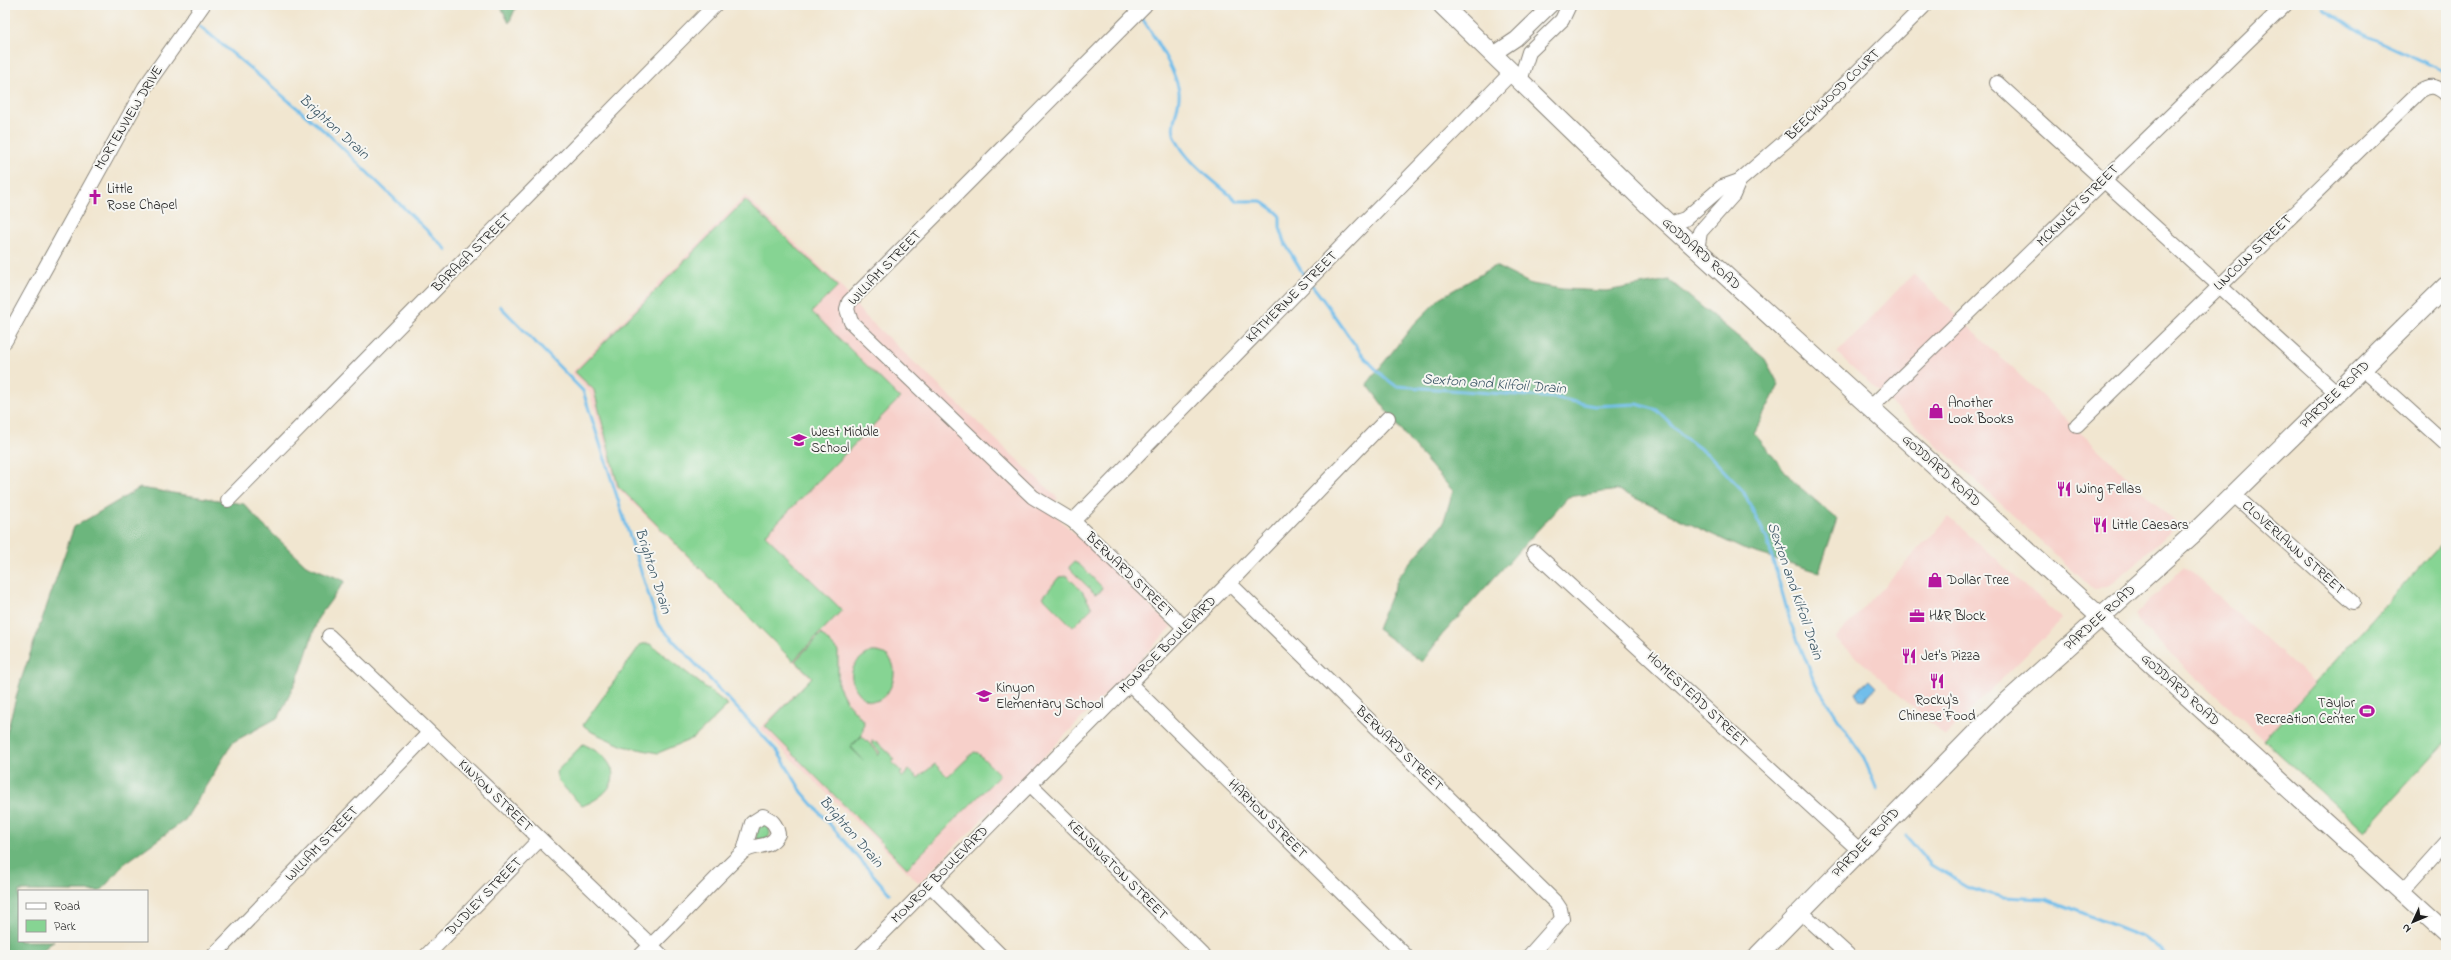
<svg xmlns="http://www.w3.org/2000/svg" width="2451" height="960" viewBox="0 0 2451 960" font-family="'Indie Flower',sans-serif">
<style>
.built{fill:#f7d0ca}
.green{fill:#86d493;stroke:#517858}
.forest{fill:#6cb67d;stroke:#44694c}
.water{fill:#71beeb;stroke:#466d84}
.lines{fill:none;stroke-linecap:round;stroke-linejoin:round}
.stream{stroke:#71beeb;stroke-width:3}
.minor-casing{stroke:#868176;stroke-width:16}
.major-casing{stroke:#868176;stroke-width:20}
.minor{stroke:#fff;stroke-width:14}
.major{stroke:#fff;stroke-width:18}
.labels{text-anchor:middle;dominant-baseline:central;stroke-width:4;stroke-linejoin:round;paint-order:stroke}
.street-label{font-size:14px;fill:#1c1c1c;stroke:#f6f6f2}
.poi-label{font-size:14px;fill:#1c1c1c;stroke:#f6f6f2;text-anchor:start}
.water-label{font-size:15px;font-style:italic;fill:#3a5564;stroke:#f6f6f2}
</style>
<rect width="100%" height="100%" fill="#f6f6f2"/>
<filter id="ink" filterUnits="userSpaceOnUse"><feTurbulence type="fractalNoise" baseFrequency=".025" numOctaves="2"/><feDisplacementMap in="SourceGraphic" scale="8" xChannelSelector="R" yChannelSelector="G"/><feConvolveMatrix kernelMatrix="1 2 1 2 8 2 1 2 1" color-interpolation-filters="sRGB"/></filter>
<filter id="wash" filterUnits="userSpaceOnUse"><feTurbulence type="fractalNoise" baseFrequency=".012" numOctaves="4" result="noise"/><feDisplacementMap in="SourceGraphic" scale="16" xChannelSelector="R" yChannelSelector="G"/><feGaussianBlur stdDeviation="0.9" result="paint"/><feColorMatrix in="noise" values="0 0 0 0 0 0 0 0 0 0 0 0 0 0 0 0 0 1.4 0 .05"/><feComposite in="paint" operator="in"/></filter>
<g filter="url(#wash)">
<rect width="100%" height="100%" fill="#f1e6d0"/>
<!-- built -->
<g class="built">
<polygon points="745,196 840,285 863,314 1058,498 1049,509 1172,627 919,883 760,728 811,678 616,487 590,393 571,373"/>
<polygon points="1913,274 2178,525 2108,588 2093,589 1837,353"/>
<polygon points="1949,517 2062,619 1945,736 1835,638"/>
<polygon points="2185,566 2314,683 2264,740 2143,628 2136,614"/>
</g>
<!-- green -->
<g class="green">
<polygon points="745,200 838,286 812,312 900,398 765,535 842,610 793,661 618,486 594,390 575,372"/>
<polygon points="2444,540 2446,542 2446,741 2364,831 2264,740"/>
<polygon points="1074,562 1080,565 1102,587 1100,592 1095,594 1072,571 1069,567"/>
<polygon points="1067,576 1082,591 1092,608 1073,627 1043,597 1059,577"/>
<polygon points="821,634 838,651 838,685 846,701 864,722 862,735 850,747 863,760 851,747 862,736 878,752 877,754 878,756 880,752 872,744 872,741 877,742 895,759 892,763 902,772 900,775 902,778 909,770 918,778 935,764 948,777 974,752 978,753 1000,775 907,868 765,726 812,677 795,661"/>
<polygon points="641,644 650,644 728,705 694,738 658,753 623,746 592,732 583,725"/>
<path d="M871 652C916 649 886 726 859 693 845 676 852 661 871 652Z"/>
<path d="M583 744C623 762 623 790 582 806L558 781 556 772Z"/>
<polygon points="763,824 769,827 770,834 768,838 757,840 756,831"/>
</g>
<!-- forest -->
<g class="forest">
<polygon points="500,5 517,5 509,23"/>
<polygon points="1495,266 1531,284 1562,289 1606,291 1669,280 1765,359 1779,385 1754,433 1794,482 1837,519 1819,572 1743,549 1618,490 1568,497 1442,635 1422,662 1377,629 1399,576 1443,524 1453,491 1410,442 1367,384 1414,324 1440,298"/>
<polygon points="140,488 244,504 262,524 306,565 345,581 318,618 301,670 279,717 233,742 185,820 124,864 101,891 19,891 19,941 54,941 36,955 5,955 5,739 20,683 74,527"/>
</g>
<!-- water -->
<polygon class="water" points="1869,680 1876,687 1863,701 1859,700 1855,693"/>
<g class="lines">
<!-- stream -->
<g class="stream">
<polyline points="2323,9 2361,33 2446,72"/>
<path d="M1140 15C1152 33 1176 70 1179 92 1181 106 1169 124 1175 137 1186 163 1217 183 1237 201H1261L1277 212 1280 217V228L1286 245 1305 277"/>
<polyline points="200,26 329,135 447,250"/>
<path d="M1310 283C1339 317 1358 360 1396 386L1557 398 1594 406 1637 404 1657 410 1683 436 1710 456 1743 491 1767 539 1791 624 1816 685 1864 758 1877 790"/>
<polyline points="500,306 583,391 658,624 778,752 802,792 889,893"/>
<polyline points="1906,836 1931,865 1968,887 2002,897 2047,899 2144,937 2166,955"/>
</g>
</g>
</g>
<g filter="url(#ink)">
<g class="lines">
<!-- minor casing -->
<g class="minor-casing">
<g id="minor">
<polyline points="1145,5 858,293 849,302 847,309 851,322 1033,497 1073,521 1185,628"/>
<polyline points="1492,55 1516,39 1551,5"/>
<polyline points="1520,81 1529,52 1562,20 1569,5"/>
<polyline points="1997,83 2337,393"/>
<polyline points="1739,181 1803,126 1925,5"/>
<polyline points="1670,224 1685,219 1722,187 1739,181 1733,195 1700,232 1697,250"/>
<polyline points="5,341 145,87 203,5"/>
<polyline points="2362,368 2446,444"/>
<polyline points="1871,407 2285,5"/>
<path d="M2077 425 2420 91C2430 84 2437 86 2446 94"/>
<polyline points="2234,495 2353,602"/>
<polyline points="228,500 715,5"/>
<polyline points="1073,521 1511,73"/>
<polyline points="1534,552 1859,850"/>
<polyline points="1229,583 1556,903 1560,909 1562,919 1530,955"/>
<polyline points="329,636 661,955"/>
<polyline points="1130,684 1405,955"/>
<polyline points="1031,785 1203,955"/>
<polyline points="930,885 1000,955"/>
<polyline points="2402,892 2446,843"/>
<polyline points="1800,911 1848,955"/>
<polyline points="214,955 429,733"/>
<polyline points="427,955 540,839"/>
<path d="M641 955C676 922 707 886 742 853 754 842 769 851 778 834 776 824 772 820 763 816L752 823 744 851"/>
<polyline points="861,955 1229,583 1388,418"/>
</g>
</g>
<!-- major casing -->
<g class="major-casing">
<g id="major">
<polyline points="1442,5 1646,203 2446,932"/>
<polyline points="1758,955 2000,708 2193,534 2446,286"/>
</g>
</g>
<!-- minor -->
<use href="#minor" class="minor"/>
<!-- major -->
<use href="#major" class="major"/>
</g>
</g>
<!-- icons -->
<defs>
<g id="church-bare" transform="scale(1.2)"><path d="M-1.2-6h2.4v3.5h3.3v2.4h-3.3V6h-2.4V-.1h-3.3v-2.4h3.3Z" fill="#b5179e" stroke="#f6f6f2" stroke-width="2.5" paint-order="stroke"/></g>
<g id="shop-bare" transform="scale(1.2)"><path d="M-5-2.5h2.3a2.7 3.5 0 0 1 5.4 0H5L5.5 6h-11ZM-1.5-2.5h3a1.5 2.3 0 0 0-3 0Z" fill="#b5179e" stroke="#f6f6f2" stroke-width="2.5" paint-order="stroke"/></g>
<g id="school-bare" transform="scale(1.2)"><path d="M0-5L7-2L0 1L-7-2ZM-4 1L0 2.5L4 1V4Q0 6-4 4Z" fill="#b5179e" stroke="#f6f6f2" stroke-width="2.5" paint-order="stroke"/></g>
<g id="restaurant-bare" transform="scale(1.2)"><path d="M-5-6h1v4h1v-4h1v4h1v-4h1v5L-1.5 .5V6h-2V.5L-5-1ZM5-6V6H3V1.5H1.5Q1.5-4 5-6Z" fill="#b5179e" stroke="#f6f6f2" stroke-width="2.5" paint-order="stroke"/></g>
<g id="office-bare" transform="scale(1.2)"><path d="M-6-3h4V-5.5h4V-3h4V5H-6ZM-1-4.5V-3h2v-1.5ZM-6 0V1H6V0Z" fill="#b5179e" stroke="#f6f6f2" stroke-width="2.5" paint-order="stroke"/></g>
<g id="stadium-bare" transform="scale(1.2)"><path d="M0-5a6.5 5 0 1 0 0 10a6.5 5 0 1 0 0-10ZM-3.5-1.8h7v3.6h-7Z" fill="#b5179e" stroke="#f6f6f2" stroke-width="2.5" paint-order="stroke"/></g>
</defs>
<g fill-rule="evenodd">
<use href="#church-bare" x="95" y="197"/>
<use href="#shop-bare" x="1936" y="411"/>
<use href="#school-bare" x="799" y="440"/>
<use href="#restaurant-bare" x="2064" y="489"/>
<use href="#restaurant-bare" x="2100" y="525"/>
<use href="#shop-bare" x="1935" y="580"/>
<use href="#office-bare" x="1917" y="616"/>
<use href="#restaurant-bare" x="1909" y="656"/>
<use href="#restaurant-bare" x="1937" y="681"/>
<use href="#school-bare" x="984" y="696"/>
<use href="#stadium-bare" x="2367" y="711"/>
</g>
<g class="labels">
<!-- street labels -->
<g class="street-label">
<text transform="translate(1833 95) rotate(-44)">BEECHWOOD COURT</text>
<text transform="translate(129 118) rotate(-59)">MORTENVIEW DRIVE</text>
<text transform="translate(2078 206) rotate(-45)">MCKINLEY STREET</text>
<text transform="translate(472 253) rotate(-45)">BARAGA STREET</text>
<text transform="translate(2253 253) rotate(-44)">LINCOLN STREET</text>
<text transform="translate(1701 254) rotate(42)">GODDARD ROAD</text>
<text transform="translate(885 268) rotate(-46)">WILLIAM STREET</text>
<text transform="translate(1292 297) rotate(-45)">KATHERINE STREET</text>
<text transform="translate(2335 395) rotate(-44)">PARDEE ROAD</text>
<text transform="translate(1941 471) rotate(42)">GODDARD ROAD</text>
<text transform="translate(2293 548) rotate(42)">CLOVERLAWN STREET</text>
<text transform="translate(1129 575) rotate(44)">BERNARD STREET</text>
<text transform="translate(2100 618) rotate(-42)">PARDEE ROAD</text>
<text transform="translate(1168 645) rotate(-45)">MONROE BOULEVARD</text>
<text transform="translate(2180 690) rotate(42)">GODDARD ROAD</text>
<text transform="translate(1697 700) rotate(43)">HOMESTEAD STREET</text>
<text transform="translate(1399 749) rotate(44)">BERNARD STREET</text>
<text transform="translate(495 796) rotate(44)">KINYON STREET</text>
<text transform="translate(1267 819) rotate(45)">HARMON STREET</text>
<text transform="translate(1866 843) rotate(-46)">PARDEE ROAD</text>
<text transform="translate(322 844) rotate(-46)">WILLIAM STREET</text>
<text transform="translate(1117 870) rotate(45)">KENSINGTON STREET</text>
<text transform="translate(940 875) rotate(-45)">MONROE BOULEVARD</text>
<text transform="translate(484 897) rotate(-46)">DUDLEY STREET</text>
</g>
<!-- poi labels -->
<g class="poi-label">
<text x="107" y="189">Little<tspan x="107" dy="16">Rose Chapel</tspan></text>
<text x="1948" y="403">Another<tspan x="1948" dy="16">Look Books</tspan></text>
<text x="811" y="432">West Middle<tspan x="811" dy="16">School</tspan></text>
<text x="2076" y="489">Wing Fellas</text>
<text x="2112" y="525">Little Caesars</text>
<text x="1947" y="580">Dollar Tree</text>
<text x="1929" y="616">H&amp;R Block</text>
<text x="1921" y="656">Jet's Pizza</text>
<text x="996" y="688">Kinyon<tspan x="996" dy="16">Elementary School</tspan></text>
<text x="1937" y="700" text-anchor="middle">Rocky's<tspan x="1937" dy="16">Chinese Food</tspan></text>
<text x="2355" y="703" text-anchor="end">Taylor<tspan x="2355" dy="16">Recreation Center</tspan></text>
</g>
<!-- water labels -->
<g class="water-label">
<text transform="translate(334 127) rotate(42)">Brighton Drain</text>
<text transform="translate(1494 384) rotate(4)">Sexton and Kilfoil Drain</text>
<text transform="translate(653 571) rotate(72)">Brighton Drain</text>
<text transform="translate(1795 591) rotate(71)">Sexton and Kilfoil Drain</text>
<text transform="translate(851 832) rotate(49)">Brighton Drain</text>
</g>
</g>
<!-- margin -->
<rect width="2451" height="960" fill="none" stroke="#f6f6f2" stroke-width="20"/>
<!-- legend -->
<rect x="18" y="890" width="130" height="52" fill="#f6f6f2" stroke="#9f9f9c"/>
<rect x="26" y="903" width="20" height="6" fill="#ffffff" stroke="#9f9f9c"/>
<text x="54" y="910" font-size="12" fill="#1c1c1c">Road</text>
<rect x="26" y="920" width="20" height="12" fill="#86d493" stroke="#9f9f9c"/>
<text x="54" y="930" font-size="12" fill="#1c1c1c">Park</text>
<!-- north arrow -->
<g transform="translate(2413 922) rotate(226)" stroke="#f6f6f2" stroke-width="3" paint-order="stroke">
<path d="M0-3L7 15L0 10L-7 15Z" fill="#1c1c1c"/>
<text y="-6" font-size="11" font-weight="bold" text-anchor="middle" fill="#1c1c1c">N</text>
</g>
</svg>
